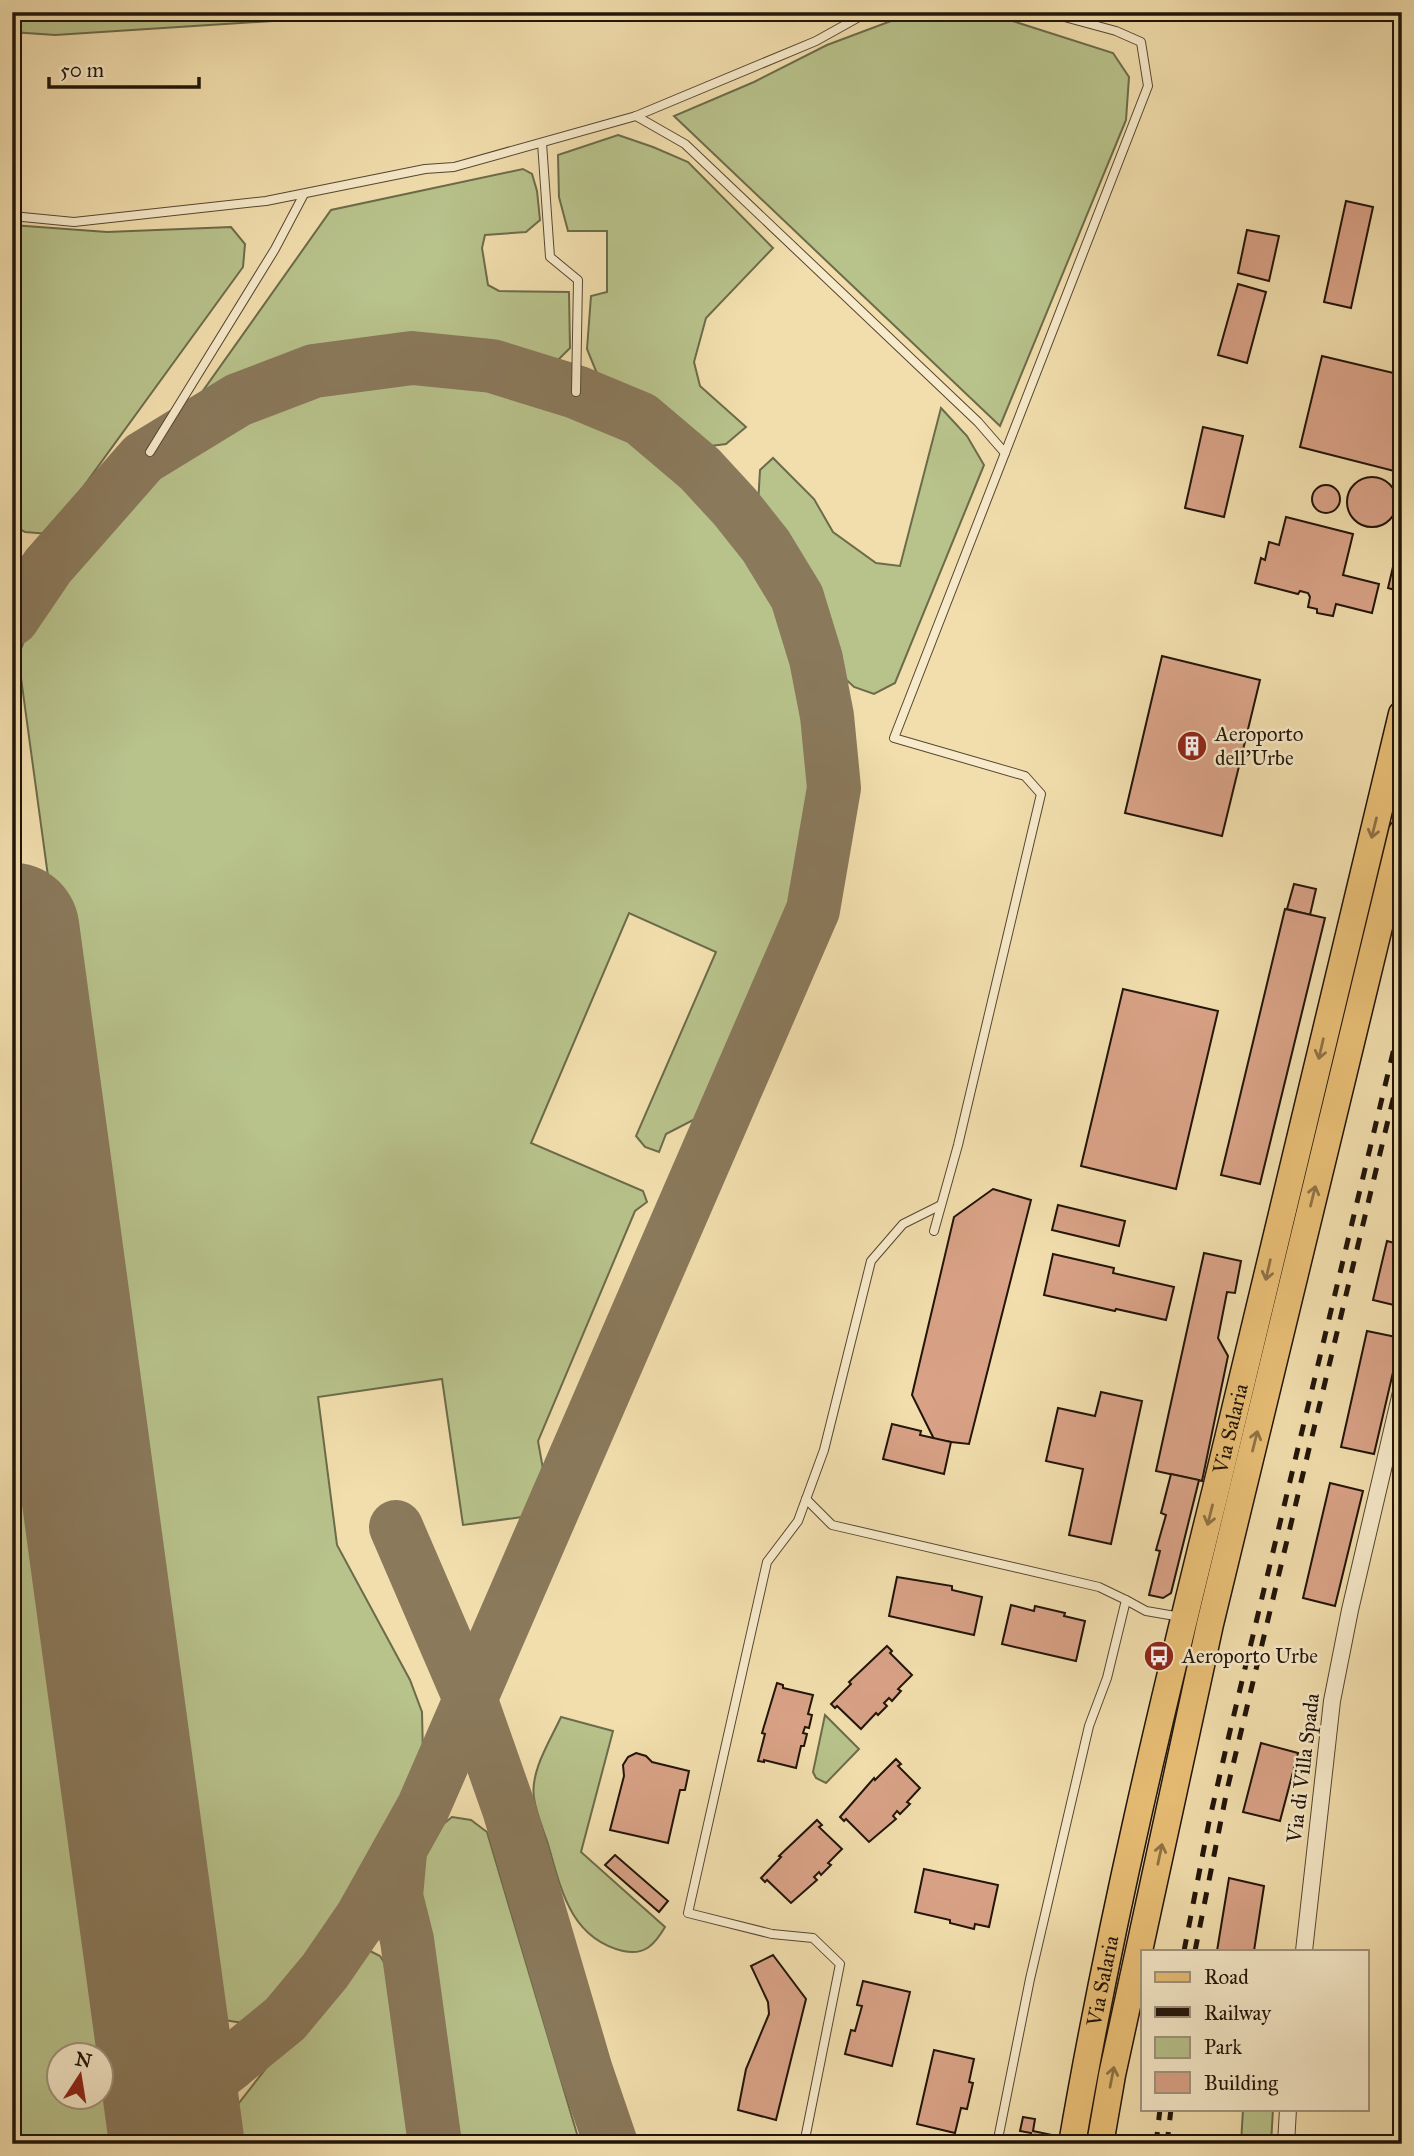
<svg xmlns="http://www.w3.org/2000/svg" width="1414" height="2156" viewBox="0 0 1414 2156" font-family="'IM FELL Great Primer',serif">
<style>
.green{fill:#b8c28b;stroke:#6c6b4a;stroke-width:2;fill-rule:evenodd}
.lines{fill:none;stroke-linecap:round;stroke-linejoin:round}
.taxiway{stroke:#8a795b;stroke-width:54}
.runway{stroke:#8a795b;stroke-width:135}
.building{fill:#d9a287;stroke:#211409;stroke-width:2}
.lane-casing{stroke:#554632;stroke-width:10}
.street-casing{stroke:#554632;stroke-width:18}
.primary-casing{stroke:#211409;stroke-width:29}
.lane{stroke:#f7eaca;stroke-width:8}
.street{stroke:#f7eaca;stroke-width:16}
.primary{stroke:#e9bf76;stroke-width:26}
.rail{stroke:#211409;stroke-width:5;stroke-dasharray:12 12;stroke-linecap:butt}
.oneway{stroke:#8f7245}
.labels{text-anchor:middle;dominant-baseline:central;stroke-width:5;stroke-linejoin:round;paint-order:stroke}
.poi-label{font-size:21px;fill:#211409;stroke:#f7eaca;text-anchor:start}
.street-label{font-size:21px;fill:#211409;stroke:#f7eaca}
</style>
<rect width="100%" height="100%" fill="#f2dead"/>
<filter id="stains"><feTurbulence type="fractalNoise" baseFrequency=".00286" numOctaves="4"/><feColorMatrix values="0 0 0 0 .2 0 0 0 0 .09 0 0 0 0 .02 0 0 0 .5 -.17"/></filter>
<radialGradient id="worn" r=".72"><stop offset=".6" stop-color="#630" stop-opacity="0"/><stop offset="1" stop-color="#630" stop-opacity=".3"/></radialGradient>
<!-- green -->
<g class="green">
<polygon points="12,12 321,12 273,21 55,35 12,32"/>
<polygon points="915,12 984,12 1113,53 1129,77 1126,120 1000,426 674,116 754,82 827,45"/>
<polygon points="618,135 653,147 688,162 773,248 706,318 694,362 700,386 746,427 726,444 703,447 657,412 598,376 587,349 591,296 607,292 607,231 568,231 559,197 558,155"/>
<polygon points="523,169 532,174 537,191 540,220 526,232 485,235 482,248 488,285 499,291 569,292 570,348 555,363 494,347 433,337 373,341 292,355 200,395 331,210"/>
<polygon points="12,225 107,232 231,227 245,244 243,267 49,534 25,532 12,525"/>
<path d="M444 374 504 387 575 409 632 439 680 478 724 522 753 564 786 624 800 677 813 767 804 841 785 918 701 1116 666 1134 659 1152 645 1147 636 1136 716 952 629 913 531 1143 643 1191 647 1202 635 1211 538 1441 545 1480 522 1517 463 1525 442 1379 318 1397 337 1545 410 1680 422 1712 423 1755 392 1834 323 1942 270 2004 249 2023C230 2022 217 2020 202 2007L18 656 31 624 137 491 190 451 262 404 330 384 403 375Z"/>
<polygon points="941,408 967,436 984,465 895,683 874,694 854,687 839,673 798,565 758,505 760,470 773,458 814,499 833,532 876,563 900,566"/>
<path d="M12 1324 126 2144H12ZM60 2054H102V2096H60Z"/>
<polygon points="825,1715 859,1749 826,1783 816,1778 813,1772"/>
<path d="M561 1717 613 1731 581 1852 665 1927C655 1944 645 1956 623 1951 570 1938 561 1889 548 1844 543 1829 536 1813 534 1798 530 1771 550 1741 561 1717Z"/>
<polygon points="452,1817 471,1820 487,1832 580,2144 454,2144 415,1864 431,1834"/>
<polygon points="370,1951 380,1956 389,1970 414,2144 223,2144 221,2126 352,1958"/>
<polygon points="1243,2109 1273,2109 1271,2144 1241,2144"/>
</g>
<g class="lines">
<!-- taxiway -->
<g class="taxiway">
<path d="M12 619 48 566 143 458 238 400 314 371 412 358 492 366 576 392 641 419 700 469 735 507 766 546 797 597 816 659 827 716 834 788 813 910 423 1808 362 1917 325 1971 285 2019 230 2064C194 2059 181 2054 160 2023"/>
<polyline points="396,1527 471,1701 509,1809 586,2071 611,2144"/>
<polyline points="400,1852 396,1896 407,1940 435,2144"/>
<path d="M180 2144C185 2105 200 2087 230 2064"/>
</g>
<!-- runway -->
<polyline class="runway" points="12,930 177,2144"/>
</g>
<!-- building -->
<g class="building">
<polygon points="1346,201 1373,207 1351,308 1324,302"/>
<polygon points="1247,230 1279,236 1269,281 1238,273"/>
<polygon points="1238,284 1266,292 1247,363 1218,355"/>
<polygon points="1322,356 1402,375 1402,473 1300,447"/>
<polygon points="1203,427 1243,436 1224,517 1185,508"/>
<circle cx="1372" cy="502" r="25"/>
<circle cx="1326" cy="499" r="14"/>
<polygon points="1286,517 1353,534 1343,575 1379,584 1372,613 1336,604 1333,616 1317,613 1317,609 1308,607 1310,597 1308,593 1300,591 1298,594 1255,583 1261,558 1265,560 1269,542 1279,545"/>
<polygon points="1401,533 1402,533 1402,592 1388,588"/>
<polygon points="1162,656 1260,680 1222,836 1125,813"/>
<polygon points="1294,884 1316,889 1310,915 1287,909"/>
<polygon points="1285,909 1325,918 1260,1184 1221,1175"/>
<polygon points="1123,989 1218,1011 1176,1189 1081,1166"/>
<polygon points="993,1189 1031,1200 969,1444 951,1442 934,1439 912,1395 954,1217"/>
<polygon points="1058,1205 1125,1221 1119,1246 1052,1230"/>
<polygon points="1387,1241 1402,1245 1402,1307 1373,1300"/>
<polygon points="1204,1253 1241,1261 1235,1293 1227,1292 1218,1338 1228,1356 1202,1481 1156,1471"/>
<polygon points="1053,1254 1114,1268 1113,1273 1174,1287 1166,1320 1116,1309 1115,1311 1044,1295"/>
<polygon points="1367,1331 1401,1338 1374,1454 1341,1447"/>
<polygon points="1101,1392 1142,1401 1111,1544 1069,1535 1083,1469 1046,1461 1058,1408 1095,1416"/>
<polygon points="892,1424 921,1431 920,1435 951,1442 944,1474 883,1459"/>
<polygon points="1171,1474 1199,1480 1171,1593 1163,1598 1149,1595 1160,1551 1156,1550 1166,1515 1161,1513"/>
<polygon points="1330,1483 1363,1491 1335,1606 1303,1598"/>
<polygon points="897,1577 952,1586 952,1590 982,1597 974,1635 889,1616"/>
<polygon points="1011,1605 1034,1611 1035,1606 1065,1613 1064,1616 1085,1621 1076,1661 1002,1644"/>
<polygon points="887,1646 892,1651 890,1653 912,1675 898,1689 901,1691 892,1701 889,1698 884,1703 887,1706 878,1715 876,1713 861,1729 837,1706 835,1708 831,1704 851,1684 849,1682"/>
<polygon points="777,1683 783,1685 783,1688 813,1695 808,1714 812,1715 809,1728 805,1727 803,1733 807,1734 804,1746 801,1746 796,1768 764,1760 764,1762 758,1761 765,1734 762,1733"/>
<polygon points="1261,1743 1298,1753 1280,1821 1243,1812"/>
<polygon points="636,1753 646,1756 652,1762 689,1771 685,1790 680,1790 668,1843 610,1830 624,1776 623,1765 628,1757"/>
<polygon points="896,1759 901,1764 898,1766 920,1788 907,1802 910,1804 900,1814 897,1811 893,1816 896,1819 869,1842 846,1819 844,1821 840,1817 874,1778 875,1780"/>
<polygon points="817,1820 822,1825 819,1827 842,1849 828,1863 831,1865 821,1875 819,1872 814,1877 817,1880 791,1903 767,1880 765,1882 761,1878 781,1857 779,1856"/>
<polygon points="615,1855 668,1901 659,1912 605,1865"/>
<polygon points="924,1869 998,1885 989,1927 975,1924 974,1929 950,1923 950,1920 915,1912"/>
<polygon points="1229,1878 1264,1886 1254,1951 1217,1951"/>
<polygon points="773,1955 806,1999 776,2120 738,2110 746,2069 769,2014 768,2002 751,1966"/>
<polygon points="863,1981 910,1992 892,2066 845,2054 851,2030 855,2031 862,2006 857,2005"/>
<polygon points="934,2050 974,2059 969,2082 973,2083 967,2109 961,2108 955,2133 917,2124"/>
<polygon points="1023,2117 1035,2119 1033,2131 1052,2135 1050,2144 1029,2144 1031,2133 1020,2131"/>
</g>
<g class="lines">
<!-- lane casing -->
<g class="lane-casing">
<g id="lane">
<polyline points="636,116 685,144 978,422 1005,453"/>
<polyline points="542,143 550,257 578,280 576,392"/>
<polyline points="12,216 74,222 266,201 425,169 454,167 636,116 816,41 868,12"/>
<polyline points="150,452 275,249 304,194"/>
<polyline points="934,1231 958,1145 1041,794 1025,776 894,738 1148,86 1141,42 1116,31 1046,12"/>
<polyline points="806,1499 832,1525 1099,1587 1126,1600 1107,1678 1089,1726 1030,1979 997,2144"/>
<polyline points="1126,1600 1146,1611 1181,1617"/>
<polyline points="804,2144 840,1964 813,1938 772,1934 688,1913 767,1562 798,1521 824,1450 871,1261 903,1224 941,1205"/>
</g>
</g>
<!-- street casing -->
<g class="street-casing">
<g id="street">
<polyline points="1304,1951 1332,1701 1350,1610 1402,1388"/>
<polyline points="1286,2144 1288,2109"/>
</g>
</g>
<!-- primary casing -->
<g class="primary-casing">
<g id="primary">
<path id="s1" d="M1072 2144C1110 1923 1162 1706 1216 1489L1402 714"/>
<polyline points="1100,2144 1112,2075 1210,1624 1402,832"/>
</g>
</g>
<!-- lane -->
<use href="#lane" class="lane"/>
<!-- street -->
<use href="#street" class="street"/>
<!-- primary -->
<use href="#primary" class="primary"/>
<!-- rail -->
<g class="rail">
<polyline points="1184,1951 1209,1822 1230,1731 1402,1015"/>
<polyline points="1195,1951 1227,1790 1402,1062"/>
<polyline points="1156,2144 1160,2109"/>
<polyline points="1167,2144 1171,2109"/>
</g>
</g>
<!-- one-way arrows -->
<defs><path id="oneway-shaft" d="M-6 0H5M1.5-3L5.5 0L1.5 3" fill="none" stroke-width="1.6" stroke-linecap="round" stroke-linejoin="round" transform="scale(1.75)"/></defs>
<g class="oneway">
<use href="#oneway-shaft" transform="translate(1374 828) rotate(104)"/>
<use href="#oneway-shaft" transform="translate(1321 1049) rotate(103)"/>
<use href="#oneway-shaft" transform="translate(1313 1196) rotate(-76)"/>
<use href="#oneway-shaft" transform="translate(1268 1270) rotate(103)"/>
<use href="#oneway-shaft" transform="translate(1255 1441) rotate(-76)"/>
<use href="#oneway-shaft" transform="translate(1210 1515) rotate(104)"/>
<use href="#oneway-shaft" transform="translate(1160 1854) rotate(-78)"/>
<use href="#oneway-shaft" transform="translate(1112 2077) rotate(-79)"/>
</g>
<!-- icons -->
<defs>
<g id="building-disc" transform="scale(1.575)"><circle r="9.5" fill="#8f2418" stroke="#f7eaca"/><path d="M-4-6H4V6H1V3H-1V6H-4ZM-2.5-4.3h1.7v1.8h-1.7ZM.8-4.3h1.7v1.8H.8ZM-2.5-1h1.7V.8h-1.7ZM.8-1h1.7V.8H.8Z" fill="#fff"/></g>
<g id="bus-disc" transform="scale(1.575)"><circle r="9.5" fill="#8f2418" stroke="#f7eaca"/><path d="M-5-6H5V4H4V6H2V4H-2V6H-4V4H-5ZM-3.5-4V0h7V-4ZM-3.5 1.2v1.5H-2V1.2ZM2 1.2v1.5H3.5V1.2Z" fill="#fff"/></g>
</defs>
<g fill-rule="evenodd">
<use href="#building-disc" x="1192" y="746"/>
<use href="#bus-disc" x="1159" y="1656"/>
</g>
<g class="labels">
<!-- poi labels -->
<g class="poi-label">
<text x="1215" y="734">Aeroporto<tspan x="1215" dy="24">dell'Urbe</tspan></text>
<text x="1182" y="1656">Aeroporto Urbe</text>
</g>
<!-- street labels -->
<g class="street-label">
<text stroke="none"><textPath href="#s1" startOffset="733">Via Salaria</textPath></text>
<text transform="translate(1303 1768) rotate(-83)">Via di Villa Spada</text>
<text stroke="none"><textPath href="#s1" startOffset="166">Via Salaria</textPath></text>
</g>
</g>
<!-- margin -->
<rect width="1414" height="2156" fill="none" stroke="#f2dead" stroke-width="42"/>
<rect x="14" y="14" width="1386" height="2128" fill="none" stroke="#211409" stroke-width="3.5"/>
<rect x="21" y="21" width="1372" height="2114" fill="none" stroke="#211409" stroke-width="2"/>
<!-- legend -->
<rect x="1141" y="1950" width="228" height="161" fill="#f7eaca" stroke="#a1947d" stroke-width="2"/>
<rect x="1155" y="1972" width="35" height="10" fill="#e9bf76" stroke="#a1947d" stroke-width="2"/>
<text x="1204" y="1984" font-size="21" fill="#211409">Road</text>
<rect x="1155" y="2007" width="35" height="10" fill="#211409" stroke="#a1947d" stroke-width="2"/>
<text x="1204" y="2020" font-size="21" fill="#211409">Railway</text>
<rect x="1155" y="2037" width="35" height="21" fill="#b8c28b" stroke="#a1947d" stroke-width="2"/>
<text x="1204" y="2054" font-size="21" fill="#211409">Park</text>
<rect x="1155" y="2072" width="35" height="21" fill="#d9a287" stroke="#a1947d" stroke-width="2"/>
<text x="1204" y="2090" font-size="21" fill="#211409">Building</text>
<!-- north arrow -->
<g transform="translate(80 2076) rotate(12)"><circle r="33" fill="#f7eaca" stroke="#a1947d" stroke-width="2"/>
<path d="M0-5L12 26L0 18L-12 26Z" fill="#8f2418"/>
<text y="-10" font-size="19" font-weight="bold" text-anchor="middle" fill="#211409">N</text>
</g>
<!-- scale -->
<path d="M49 77v10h150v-10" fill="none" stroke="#211409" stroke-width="3.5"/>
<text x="60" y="77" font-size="21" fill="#211409" stroke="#f7eaca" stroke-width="5" paint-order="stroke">50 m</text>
<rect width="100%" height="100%" filter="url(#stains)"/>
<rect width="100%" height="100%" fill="url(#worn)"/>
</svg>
